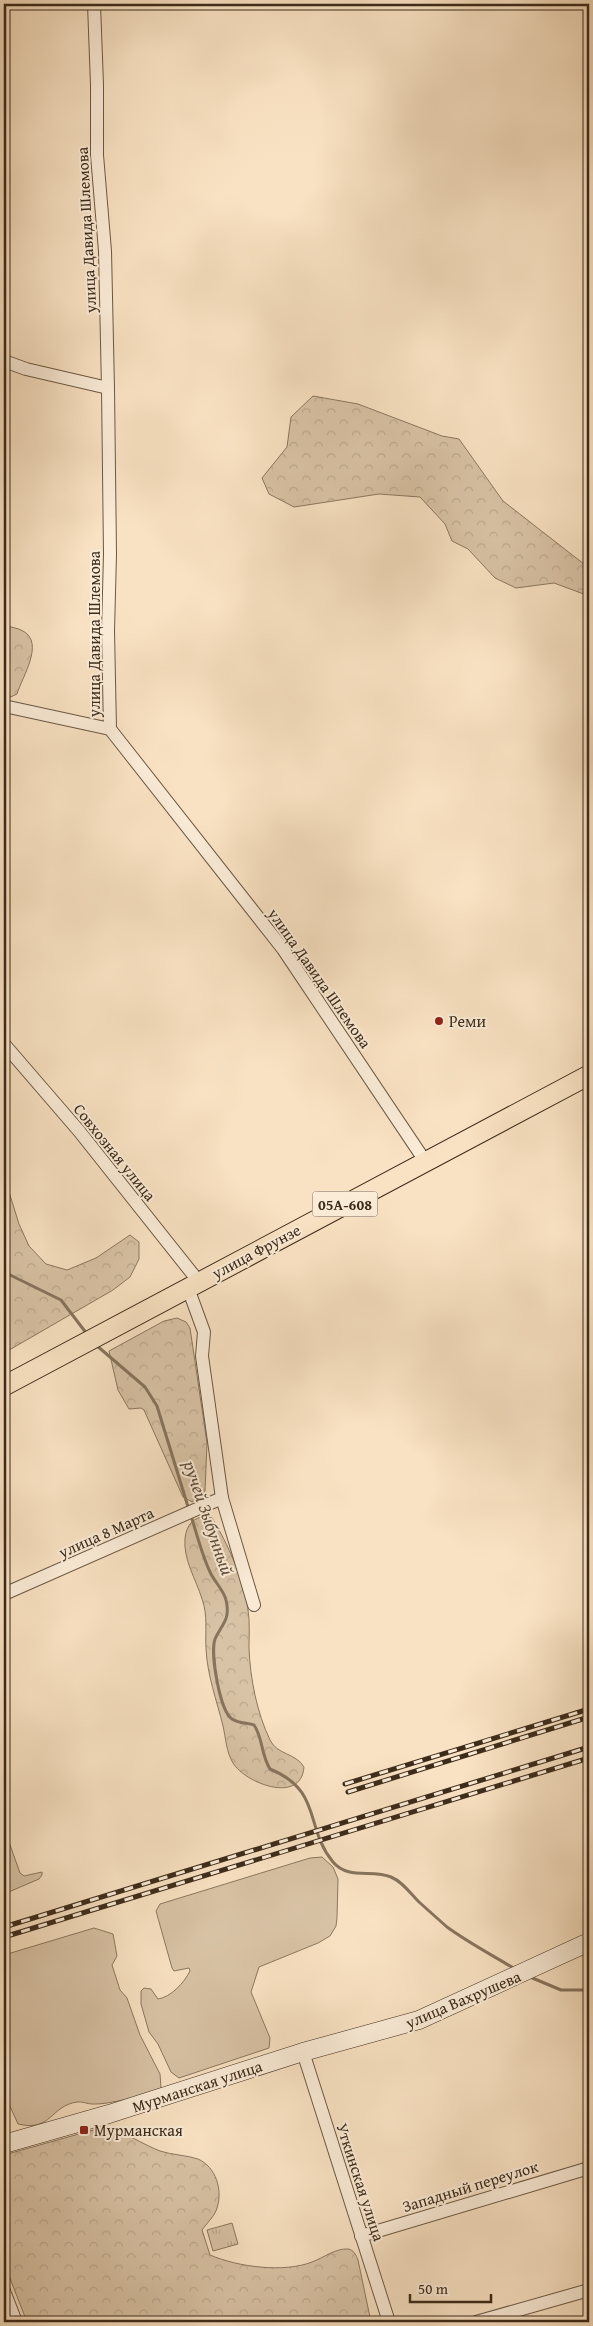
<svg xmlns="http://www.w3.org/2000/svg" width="593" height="2326" viewBox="0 0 593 2326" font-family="'Gentium Book Plus',serif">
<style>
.grass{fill:#d9c3a6;stroke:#8b7760}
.forest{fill:url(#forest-crowns);stroke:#8b7760}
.park{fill:url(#park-tufts);stroke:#8b7760}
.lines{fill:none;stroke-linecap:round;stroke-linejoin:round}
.stream{stroke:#87745d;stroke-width:3}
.street-casing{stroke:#6c5944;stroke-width:14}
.secondary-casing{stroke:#3d2b1a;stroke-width:19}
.primary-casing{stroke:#3d2b1a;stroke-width:21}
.street{stroke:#fbecd8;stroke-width:12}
.secondary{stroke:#fbecd8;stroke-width:18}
.primary{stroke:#f9e2c3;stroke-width:19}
.rail-casing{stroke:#3d2b1a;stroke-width:5}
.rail{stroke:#fbecd8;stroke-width:3;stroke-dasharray:9;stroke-linecap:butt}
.poi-dot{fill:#8f2418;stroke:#fbecd8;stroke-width:2}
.labels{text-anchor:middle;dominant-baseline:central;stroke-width:4;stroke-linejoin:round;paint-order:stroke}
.shield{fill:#fbecd8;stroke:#766553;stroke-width:1}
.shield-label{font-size:15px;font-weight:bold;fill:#3d2b1a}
.street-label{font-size:16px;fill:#3d2b1a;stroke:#fbecd8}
.poi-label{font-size:16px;fill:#3d2b1a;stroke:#fbecd8;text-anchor:start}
.water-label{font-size:18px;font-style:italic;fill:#624f3c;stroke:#fbecd8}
</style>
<defs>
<pattern id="forest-crowns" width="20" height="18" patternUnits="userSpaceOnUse" patternTransform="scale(1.25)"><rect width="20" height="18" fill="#d9c3a6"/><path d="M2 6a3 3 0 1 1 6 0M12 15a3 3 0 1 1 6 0" fill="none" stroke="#bba88e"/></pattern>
<pattern id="park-tufts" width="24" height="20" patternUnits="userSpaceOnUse" patternTransform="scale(1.25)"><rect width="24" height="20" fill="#d9c3a6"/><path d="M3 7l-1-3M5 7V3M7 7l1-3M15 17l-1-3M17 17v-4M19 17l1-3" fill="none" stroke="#bba88e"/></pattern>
</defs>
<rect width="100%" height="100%" fill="#f9e2c3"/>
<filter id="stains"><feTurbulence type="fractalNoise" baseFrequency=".004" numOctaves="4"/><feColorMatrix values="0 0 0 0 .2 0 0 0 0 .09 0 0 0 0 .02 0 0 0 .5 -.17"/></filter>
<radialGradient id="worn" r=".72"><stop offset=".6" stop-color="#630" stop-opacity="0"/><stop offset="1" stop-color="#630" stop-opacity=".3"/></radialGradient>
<!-- grass -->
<g class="grass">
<polygon points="4,1828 20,1873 24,1876 42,1872 42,1875 39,1879 4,1894"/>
<path d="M322 1857 333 1867 338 1879 337 1918 336 1926 330 1936 318 1943 259 1967 251 1992 270 2038 269 2048 179 2078 171 2072 158 2044 149 2032 141 2004V1991L144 1988 151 1989 158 1999C171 1997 184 1983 190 1971L189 1968 174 1971 172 1968 156 1911 160 1904 310 1858Z"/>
<path d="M94 1928 113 1934 117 1956 112 1965 120 1990 127 1998 140 2035 160 2074 161 2088C146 2095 108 2105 92 2104 87 2104 82 2101 77 2102 50 2106 52 2132 18 2124L4 2093V1955Z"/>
</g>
<!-- forest -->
<g class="forest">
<polygon points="313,396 358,404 442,436 459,439 503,501 589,568 589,596 554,583 516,588 495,578 468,549 452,541 445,524 420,497 379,494 294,507 269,494 262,478 287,447 291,417"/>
<path d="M4 625C10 627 18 628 23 631 45 643 22 677 17 694L4 700Z"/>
<polygon points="4,1176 19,1224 29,1246 46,1264 67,1270 96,1258 130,1235 139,1242 139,1259 130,1277 113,1290 4,1353"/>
<polygon points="177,1318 186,1322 190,1328 207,1443 205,1491 202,1496 192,1502 183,1497 144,1410 141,1408 129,1409 118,1390 109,1351 164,1321"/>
<path d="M206 1516 212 1518C227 1542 245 1582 248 1610 250 1622 249 1635 249 1648 250 1678 257 1713 270 1740 277 1755 296 1753 304 1767 301 1805 245 1783 233 1763 226 1751 226 1739 223 1726 217 1701 207 1675 206 1648 205 1632 208 1615 202 1599 196 1579 183 1560 185 1538 187 1524 193 1518 206 1516Z"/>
<path d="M108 2128C127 2133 142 2144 160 2151 172 2155 186 2155 198 2159 216 2167 223 2190 217 2208 215 2216 206 2224 202 2230L210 2255C238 2267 284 2273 312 2262 323 2258 336 2248 348 2249 354 2250 356 2255 358 2260L371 2322H27L4 2263V2155L93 2130Z"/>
</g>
<!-- park -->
<polygon class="park" points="232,2223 238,2244 213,2251 207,2230"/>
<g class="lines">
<!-- stream -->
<g class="stream">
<polyline points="4,1272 61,1300 87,1334"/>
<polyline points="96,1345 145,1387 157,1406 189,1510"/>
<path d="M191 1516C197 1534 202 1556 211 1574 215 1582 224 1591 226 1600 231 1620 221 1625 215 1639 210 1654 220 1711 232 1719 237 1723 248 1723 254 1725 263 1738 261 1755 270 1769 323 1791 304 1827 333 1862 348 1880 372 1869 391 1877 403 1882 410 1893 419 1902 428 1910 438 1919 447 1927 469 1943 492 1955 515 1969"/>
<polyline points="530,1977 561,1990 589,1990"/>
</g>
<!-- street casing -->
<g class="street-casing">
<g id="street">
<polyline points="94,4 97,85 97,155 105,251 108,388 110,554 108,631 110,729 283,949 425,1161"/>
<polyline points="4,361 26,369 108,388"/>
<polyline points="4,706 110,729"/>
<polyline points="4,1044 79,1131 199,1282"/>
<polyline points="188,1288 204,1332 202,1356 222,1498 254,1605"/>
<polyline points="4,1594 222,1498"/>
<polyline points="303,2052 389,2322"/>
<polyline points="361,2236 589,2168"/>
<polyline points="4,2291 16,2322"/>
<polyline points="476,2322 589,2290"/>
</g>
</g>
<!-- secondary casing -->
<g class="secondary-casing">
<polyline id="secondary" points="4,2144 109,2114 303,2052 419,2020 589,1942"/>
</g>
<!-- primary casing -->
<g class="primary-casing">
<polyline id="primary" points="4,1386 589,1075"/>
</g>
<!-- street -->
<use href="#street" class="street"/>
<!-- secondary -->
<use href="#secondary" class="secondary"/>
<!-- primary -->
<use href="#primary" class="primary"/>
<!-- rail casing -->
<g class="rail-casing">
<g id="rail">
<polyline points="345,1784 589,1709"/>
<polyline points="348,1792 589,1717"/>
<polyline points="4,1927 589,1747"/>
<polyline points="4,1937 589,1758"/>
</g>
</g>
<!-- rail -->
<use href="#rail" class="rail"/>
</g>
<!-- markers -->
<g class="poi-dot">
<circle cx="439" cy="1021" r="5"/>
<rect x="79" y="2125" width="10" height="10" rx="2.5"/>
</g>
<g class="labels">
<!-- shield labels -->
<rect class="shield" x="312.5" y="1191.5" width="65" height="25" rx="4"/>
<g class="shield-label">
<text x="345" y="1204">05А-608</text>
</g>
<!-- street labels -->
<g class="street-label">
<text transform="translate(86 230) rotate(-93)">улица Давида Шлемова</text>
<text transform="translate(94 634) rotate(-90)">улица Давида Шлемова</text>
<text transform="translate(320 978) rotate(55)">улица Давида Шлемова</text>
<text transform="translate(115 1152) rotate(51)">Совхозная улица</text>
<text transform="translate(256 1251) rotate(-28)">улица Фрунзе</text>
<text transform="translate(106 1532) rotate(-24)">улица 8 Марта</text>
<text transform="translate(463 1999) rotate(-23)">улица Вахрушева</text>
<text transform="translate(197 2086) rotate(-18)">Мурманская улица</text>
<text transform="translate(361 2182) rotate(72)">Уткинская улица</text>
<text transform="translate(470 2186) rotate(-17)">Западный переулок</text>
</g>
<!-- poi labels -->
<g class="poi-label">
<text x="449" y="1021">Реми</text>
<text x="94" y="2130">Мурманская</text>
</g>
<!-- water labels -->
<g class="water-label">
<text transform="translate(209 1518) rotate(71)">ручей Зыбунный</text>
</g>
</g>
<!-- margin -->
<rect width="593" height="2326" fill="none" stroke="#f9e2c3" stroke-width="20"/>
<rect x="5" y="5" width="583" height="2316" fill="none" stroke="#3d2b1a" stroke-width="2.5"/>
<rect x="10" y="10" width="573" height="2306" fill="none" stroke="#3d2b1a"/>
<!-- scale -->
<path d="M410 2294v8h81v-8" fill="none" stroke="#3d2b1a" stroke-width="2.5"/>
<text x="418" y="2294" font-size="15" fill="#3d2b1a" stroke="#fbecd8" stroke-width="4" paint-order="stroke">50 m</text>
<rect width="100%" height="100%" filter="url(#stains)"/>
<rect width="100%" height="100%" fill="url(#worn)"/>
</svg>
